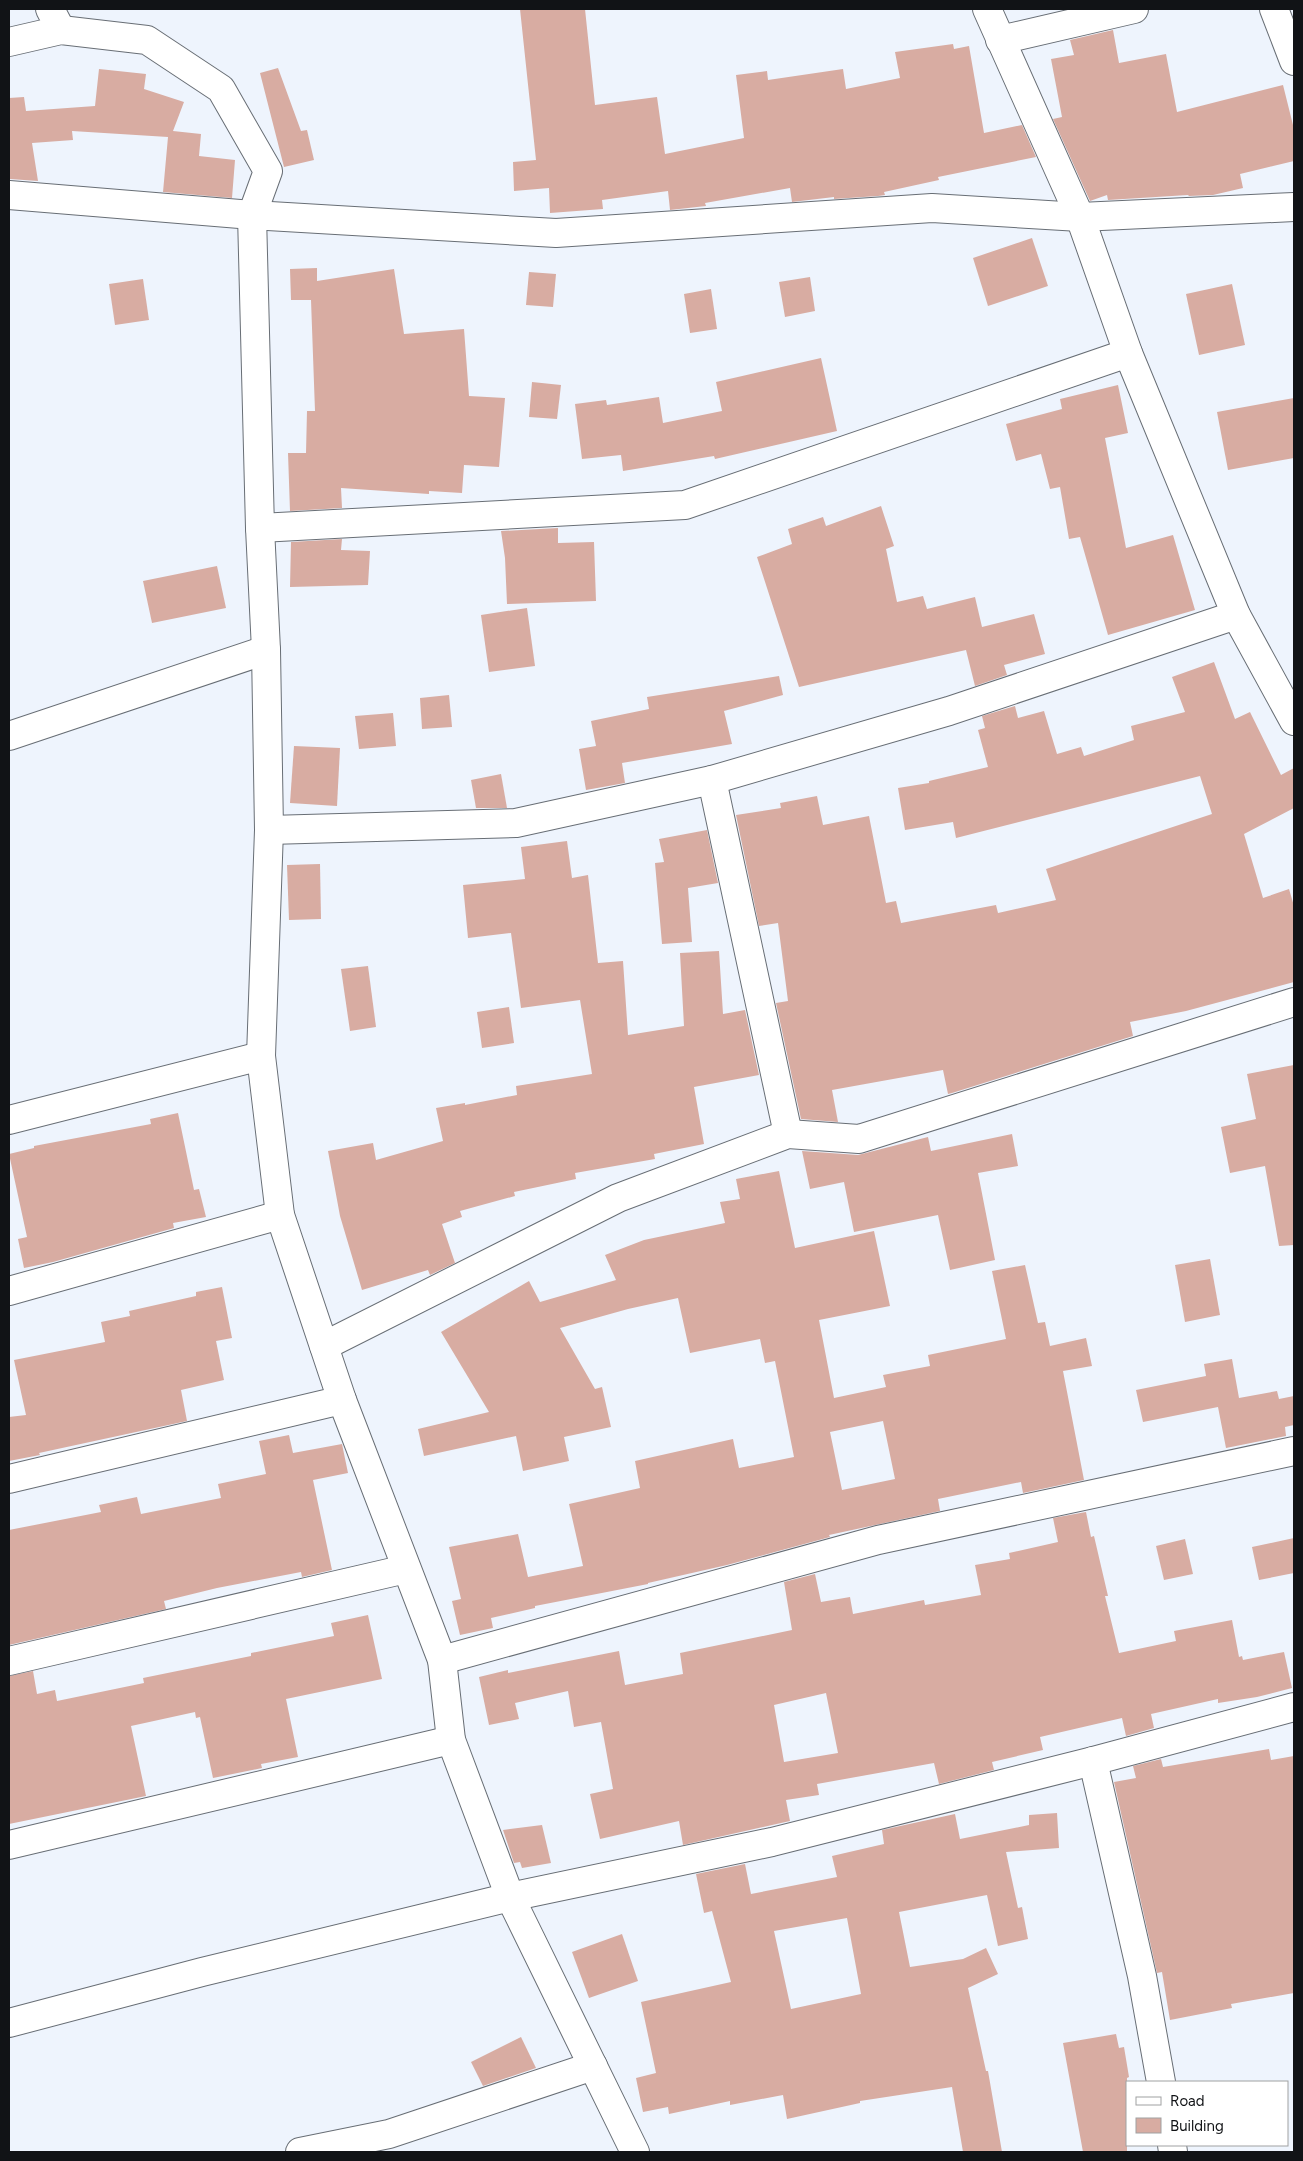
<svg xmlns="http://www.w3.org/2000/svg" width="1303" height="2161" viewBox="0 0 1303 2161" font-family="Figtree,sans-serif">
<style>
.building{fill:#d8aca2;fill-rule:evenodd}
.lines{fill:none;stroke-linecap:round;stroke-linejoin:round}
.minor-casing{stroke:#686e75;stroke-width:30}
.tertiary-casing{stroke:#686e75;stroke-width:30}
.minor{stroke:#fff;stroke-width:28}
.tertiary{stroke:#fff;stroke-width:28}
</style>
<rect width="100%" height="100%" fill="#eef4fd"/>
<!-- building -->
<g class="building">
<polygon points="520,9 585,9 595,105 657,97 665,154 744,138 736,75 767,71 768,80 843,69 846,89 900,78 895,52 953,44 954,49 969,46 984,133 1022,125 1036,157 938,177 939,180 884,192 885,195 878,196 834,199 834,197 792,202 790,188 705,203 706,206 670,210 668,191 602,200 603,209 550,213 549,188 514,191 513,162 536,160"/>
<polygon points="1113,30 1119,63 1166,54 1177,112 1283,85 1294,129 1294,161 1240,174 1243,188 1213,195 1189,196 1188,195 1108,200 1107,195 1090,201 1053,119 1062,117 1051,59 1074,55 1070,40"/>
<polygon points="278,68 301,131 307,130 314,160 284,167 260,73"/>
<polygon points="99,69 146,74 144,89 184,102 173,131 201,134 199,156 235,160 232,198 163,192 168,137 72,131 73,140 32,143 38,181 10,179 9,98 24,97 26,111 95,106"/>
<polygon points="1032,238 1048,286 988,306 973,258"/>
<polygon points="317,268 317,281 394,269 404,334 464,329 469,396 505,398 499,467 464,465 462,493 429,491 429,494 341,488 342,508 290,511 288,453 306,453 307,411 315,411 311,300 291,300 290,269"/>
<polygon points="529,272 556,274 553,307 526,305"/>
<polygon points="810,277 815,311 785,317 779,282"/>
<polygon points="143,279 149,320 115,325 109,284"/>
<polygon points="1232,284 1245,345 1199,355 1186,294"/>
<polygon points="711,289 717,329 690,333 684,294"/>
<polygon points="821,358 837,431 715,459 714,456 623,471 621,455 582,459 575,404 606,400 607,405 659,397 663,423 722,411 716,382"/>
<polygon points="532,382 561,385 557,419 529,417"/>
<polygon points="1118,385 1128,433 1105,438 1126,548 1173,535 1195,610 1108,635 1080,537 1069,539 1060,487 1050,489 1041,454 1016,461 1006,424 1062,409 1060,399"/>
<polygon points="1294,398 1294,458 1228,470 1217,412"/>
<polygon points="881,506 894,546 886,549 897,602 923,596 927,609 975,597 982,627 1034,614 1045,654 1004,665 1007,675 975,686 966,650 799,687 757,557 792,544 788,529 823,517 826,526"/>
<polygon points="558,528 558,543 594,542 596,601 507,604 505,558 501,531"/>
<polygon points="342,539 341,550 370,551 368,585 290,587 291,542"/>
<polygon points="217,566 226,608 152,623 143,581"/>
<polygon points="527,608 535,666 489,672 481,615"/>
<polygon points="1214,662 1235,719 1250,712 1281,775 1294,768 1294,808 1244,834 1263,898 1289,889 1294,906 1294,982 1186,1011 1130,1022 1133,1036 952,1093 948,1094 943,1070 832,1090 838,1122 801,1119 776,1003 788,1001 778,923 759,926 736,815 781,808 780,803 817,796 823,825 869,816 886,903 896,901 901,923 996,905 998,913 1056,900 1046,869 1212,814 1200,776 956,838 953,822 905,830 898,788 929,783 929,781 988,767 978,730 985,728 982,716 1015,706 1018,718 1044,711 1057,754 1081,747 1084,756 1134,740 1131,726 1185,712 1172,677"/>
<polygon points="779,676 783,695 724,711 732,744 622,763 625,783 586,790 579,749 596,746 591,721 649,709 647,697"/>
<polygon points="449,695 452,727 422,729 420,698"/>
<polygon points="393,713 396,746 359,749 355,716"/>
<polygon points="294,746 340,748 337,806 290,803"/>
<polygon points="501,774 507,808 476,808 471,780"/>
<polygon points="707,830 718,883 688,888 692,942 662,944 655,863 664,862 659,839"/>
<polygon points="567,841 572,878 588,875 598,963 623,961 628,1035 684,1026 680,953 719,951 723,1014 745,1010 759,1075 694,1087 704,1144 654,1154 655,1159 575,1173 576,1179 514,1192 515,1196 460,1211 462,1217 442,1224 455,1263 430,1275 428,1270 362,1290 340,1216 328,1151 373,1143 376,1160 443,1141 436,1108 465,1103 465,1105 517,1095 516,1086 592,1074 580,1000 521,1008 511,933 468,938 463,885 525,879 521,847"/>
<polygon points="320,864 321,919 289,920 287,865"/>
<polygon points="368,966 376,1027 350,1031 341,969"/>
<polygon points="509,1007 514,1043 482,1048 477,1012"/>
<polygon points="1294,1065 1294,1245 1279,1246 1265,1166 1230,1173 1221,1127 1256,1119 1247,1074"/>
<polygon points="178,1113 194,1190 199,1189 206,1217 173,1223 174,1228 53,1262 24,1268 18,1239 27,1237 9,1154 34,1148 34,1146 151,1124 150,1119"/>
<polygon points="1012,1134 1018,1166 978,1173 995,1260 950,1270 938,1215 854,1232 844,1182 810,1189 802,1151 858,1155 928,1137 931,1151"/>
<path d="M779 1171 795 1248 874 1231 890 1306 819 1320 834 1398 886 1387 883 1375 930 1366 928 1355 1006 1339 992 1271 1025 1265 1038 1323 1045 1322 1050 1346 1086 1338 1092 1366 1063 1371 1084 1480 1023 1493 1021 1482 938 1499 940 1511 829 1535 830 1537 727 1565 648 1583V1584L535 1606V1608L491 1618 493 1628 460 1635 452 1601 461 1599 449 1547 518 1534 528 1577 583 1566 569 1504 640 1488 635 1461 733 1439 739 1468 794 1457 775 1361 765 1363 760 1339 690 1353 678 1298 628 1309 560 1328 595 1389 602 1387 611 1427 564 1437 569 1461 523 1471 516 1436 424 1456 418 1429 489 1412 441 1332 529 1281 540 1302 616 1280 605 1255 644 1240 725 1223 720 1202 740 1199 736 1179ZM883 1421 895 1479 842 1490 830 1432Z"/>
<polygon points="1210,1259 1220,1315 1185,1322 1175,1265"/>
<polygon points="222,1287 232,1338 216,1341 224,1380 181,1390 187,1421 39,1453 40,1455 9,1461 9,1417 26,1415 14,1360 105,1342 101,1322 130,1316 129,1311 196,1296 196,1292"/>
<polygon points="1232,1359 1239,1398 1277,1391 1279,1399 1294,1396 1294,1425 1285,1427 1286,1436 1226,1448 1218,1407 1143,1422 1136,1390 1206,1376 1204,1364"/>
<polygon points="289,1435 293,1453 342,1444 348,1473 313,1480 332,1570 302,1577 301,1572 217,1588 164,1601 166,1609 9,1645 9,1530 101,1512 99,1505 137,1497 141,1514 221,1498 218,1484 266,1474 259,1441"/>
<path d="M1086 1512 1091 1537 1094 1536 1108 1596H1105L1119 1653 1176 1641 1174 1631 1232 1620 1239 1657 1242 1656 1243 1660 1284 1652 1292 1688 1257 1697 1218 1703V1699L1151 1714 1154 1728 1126 1736 1122 1718 1040 1737 1043 1750 992 1762 994 1770 939 1784 934 1763 817 1784 819 1795 786 1800 790 1821 683 1845 679 1821 600 1839 590 1794 613 1789 601 1722 574 1727 568 1691 515 1703 519 1719 489 1725 479 1677 508 1670V1673L619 1651 625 1685 683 1674 680 1653 792 1630 784 1582 815 1574 821 1602 850 1597 853 1614 924 1600 925 1605 981 1595 975 1565 1010 1559 1009 1553 1058 1542 1053 1518ZM826 1693 838 1753 784 1762 774 1705Z"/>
<polygon points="1294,1538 1294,1573 1259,1580 1252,1547"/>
<polygon points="1185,1539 1193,1574 1164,1580 1156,1546"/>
<polygon points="368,1615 382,1679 286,1699 298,1757 261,1764 262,1768 213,1778 200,1717 196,1718 195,1712 131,1726 146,1796 9,1824 9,1676 33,1671 37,1694 55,1690 57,1701 144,1683 143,1678 251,1656 251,1653 334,1636 331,1623"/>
<polygon points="1269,1749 1271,1760 1294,1756 1294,1993 1231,2004 1232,2008 1170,2020 1162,1972 1157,1973 1114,1782 1136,1778 1133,1766 1161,1759 1163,1767"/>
<path d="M1057 1813 1059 1848 1006 1852 1018 1908 1022 1907 1028 1939 998 1946 987 1895 899 1912 910 1967 963 1959 986 1948 998 1974 968 1988 986 2071H988L1002 2152H963L952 2087 860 2101V2103L787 2119 783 2095 730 2105V2101L669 2114 668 2107 643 2112 636 2078 656 2073 641 2002 731 1982 712 1911 704 1913 696 1874 745 1864 751 1894 837 1877 832 1856 884 1844 882 1830 955 1814 960 1839 1029 1825V1815ZM847 1918 861 1994 791 2009 774 1931Z"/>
<polygon points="542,1825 551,1863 522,1868 520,1862 514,1863 503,1830"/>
<polygon points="622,1934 638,1981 589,1998 572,1952"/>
<polygon points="1116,2034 1119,2048 1124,2047 1129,2077 1127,2078 1127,2152 1083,2152 1063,2043"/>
<polygon points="521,2037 536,2068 483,2086 471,2062"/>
</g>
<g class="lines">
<!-- minor casing -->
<g class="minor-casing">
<g id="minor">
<polyline points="50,9 61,30"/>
<polyline points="987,9 1080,217"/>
<polyline points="1274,9 1294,61"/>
<polyline points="1000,40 1134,9"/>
<polyline points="9,42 61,30 147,40 221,89 268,171 252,215 260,528 266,650 269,830 261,1056 280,1215 342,1400 442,1660 451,1740 510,1897 635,2152"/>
<polyline points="9,195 252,215 556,233 932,208 1080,217 1294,207"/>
<polyline points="260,528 685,505 1128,353"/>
<polyline points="9,736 266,650"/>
<polyline points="712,780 788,1134"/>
<polyline points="269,830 516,823 712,780 949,711 1236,615"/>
<polyline points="9,1120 261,1056"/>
<polyline points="9,1291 280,1215"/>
<polyline points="324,1346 618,1198 788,1134 859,1139 1294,1002"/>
<polyline points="9,1479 342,1400"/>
<polyline points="442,1660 878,1540 1294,1451"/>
<polyline points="9,1661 406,1569"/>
<polyline points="1093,1761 1142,1976 1161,2082"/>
<polyline points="9,1845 451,1740"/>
<polyline points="9,2023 202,1972 510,1897 772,1842 1093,1761 1294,1707"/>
<polyline points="1172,2145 1173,2152"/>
<polyline points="300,2152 389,2134 593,2066"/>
</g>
</g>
<!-- tertiary casing -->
<g class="tertiary-casing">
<polyline id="tertiary" points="1080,217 1128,353 1236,615 1294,721"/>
</g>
<!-- minor -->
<use href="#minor" class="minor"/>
<!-- tertiary -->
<use href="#tertiary" class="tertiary"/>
</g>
<!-- border -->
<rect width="1303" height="2161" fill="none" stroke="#111316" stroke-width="20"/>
<!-- legend -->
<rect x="1126" y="2081" width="162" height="65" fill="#ffffff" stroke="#a0a1a2"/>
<rect x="1136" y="2097" width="25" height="8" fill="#ffffff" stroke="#a0a1a2"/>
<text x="1170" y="2106" font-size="15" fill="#111316">Road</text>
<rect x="1136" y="2118" width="25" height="15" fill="#d8aca2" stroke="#a0a1a2"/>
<text x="1170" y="2131" font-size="15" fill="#111316">Building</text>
</svg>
